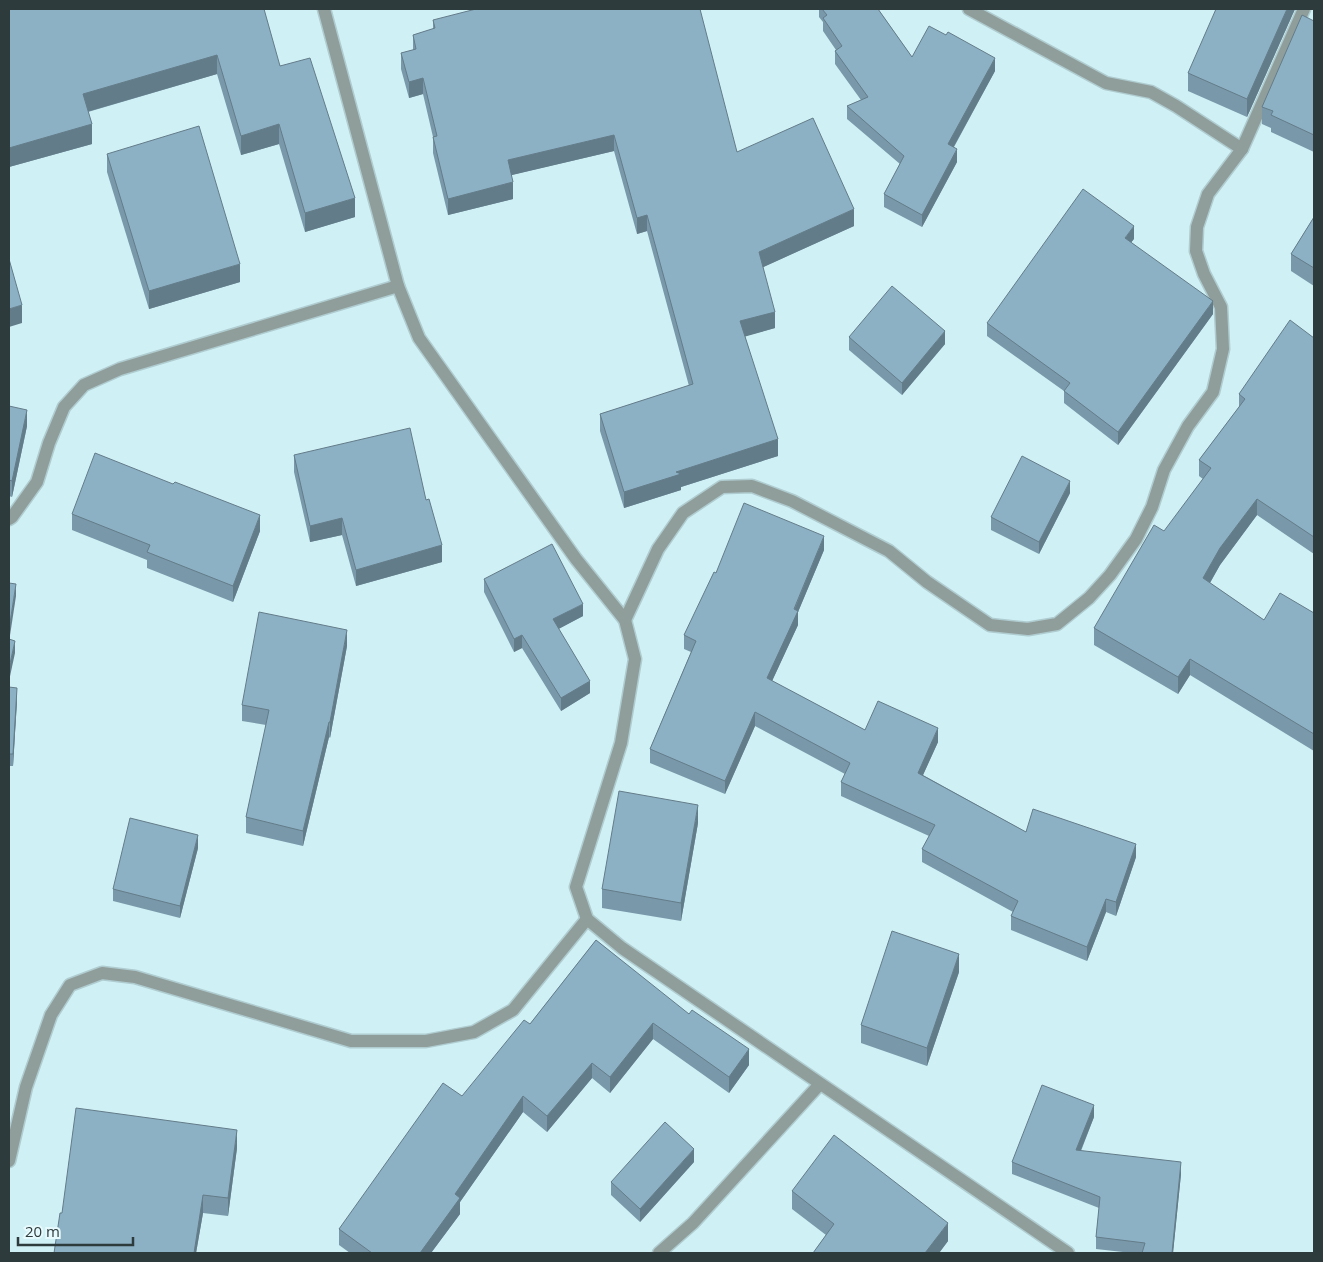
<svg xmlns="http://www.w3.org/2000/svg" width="1323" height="1262" viewBox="0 0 1323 1262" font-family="'Open Sans',sans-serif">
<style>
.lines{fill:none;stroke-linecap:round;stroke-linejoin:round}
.minor-casing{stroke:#afccd0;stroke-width:15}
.minor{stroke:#909e9b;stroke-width:12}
.wall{fill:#7998a9}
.shaded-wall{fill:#637c89}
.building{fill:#8db1c4;stroke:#637c89}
</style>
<rect width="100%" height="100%" fill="#cff0f5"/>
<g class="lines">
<!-- minor casing -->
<g class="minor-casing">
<g id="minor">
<polyline points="324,9 398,286 419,338 576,559 625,620 635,659 621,743 576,887 587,919 622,948 1068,1253"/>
<polyline points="969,9 1106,83 1151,92 1176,106 1242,149"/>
<polyline points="9,519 12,517 37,482 49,443 64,407 84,385 120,369 398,286"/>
<polyline points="625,620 658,549 683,513 722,487 752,486 792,501 889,551 927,582 990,625 1028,629 1057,624 1089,598 1110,575 1136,539 1152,507 1164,470 1188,426 1213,392 1223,349 1221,307 1204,274 1196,251 1197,227 1208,194 1242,149 1304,9"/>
<polyline points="9,1161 26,1087 51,1015 70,985 102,973 135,977 351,1041 426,1041 474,1032 513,1010 587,919"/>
<polyline points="659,1253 693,1223 820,1084"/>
</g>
</g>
<!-- minor -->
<use href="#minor" class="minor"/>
</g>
<!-- wall -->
<g class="wall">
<polygon points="9,9 280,66 355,217 305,232 279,144 241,155 217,74 88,112 92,144 9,167"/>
<polygon points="819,9 878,9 912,57 995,71 954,147 957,162 922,227 884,207 884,194 900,164 847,119 847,106 861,100 835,64 835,51 836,50 823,31 823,22 819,17"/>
<polygon points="1295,9 1247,117 1188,91 1188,73"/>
<polygon points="433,20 737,152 854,226 763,267 775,328 745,336 778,456 681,487 681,490 624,508 600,431 600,414 689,386 647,231 637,234 614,151 511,175 513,199 448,215 433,153 433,137 423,94 409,98 401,69 401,53 413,50 413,35 433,29"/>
<polygon points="1314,21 1314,152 1271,132 1271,128 1262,124 1262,107"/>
<polygon points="107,154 240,282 149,309 107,172"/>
<polygon points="1314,217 1314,286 1291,271 1291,254"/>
<polygon points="1134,239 1131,242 1213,314 1118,445 1064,403 1064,391 987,336 987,323"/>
<polygon points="849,337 945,344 902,395 849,350"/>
<polygon points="1314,338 1314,554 1257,515 1220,565 1210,583 1264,620 1314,613 1314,751 1190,675 1178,694 1094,645 1094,628 1203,479 1199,476 1199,460 1239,407 1239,394"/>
<polygon points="9,406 27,426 12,497 9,496"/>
<polygon points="294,455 426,500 442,562 356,586 342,535 310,542 294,472"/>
<polygon points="1070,493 1039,554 991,530 991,517"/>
<polygon points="72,514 260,531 233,602 147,568 147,560 72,530"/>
<polygon points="824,550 798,612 798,625 772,681 865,730 938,742 923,775 1026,832 1136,857 1116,916 1106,912 1087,961 1011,930 1011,916 1013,912 922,862 922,849 929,836 841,796 841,782 845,774 755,726 725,794 650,763 650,749 691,652 684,649 684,635 716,573"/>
<polygon points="484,579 583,616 558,629 590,693 561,711 522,648 514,652 484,592"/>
<polygon points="347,646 330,738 329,737 303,846 246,833 246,817 266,725 242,721 242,705"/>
<polygon points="9,687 17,701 13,766 9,766"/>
<polygon points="698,823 681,921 602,908 602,889"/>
<polygon points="198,848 180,918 113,901 113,889"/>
<polygon points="596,940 749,1065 729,1093 653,1039 610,1093 592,1078 547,1132 523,1112 460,1202 460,1214 431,1253 350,1253 339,1245 339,1229 530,1024"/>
<polygon points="959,972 927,1066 861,1043 861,1025"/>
<polygon points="1094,1117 1081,1151 1181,1174 1173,1253 1132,1253 1096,1249 1096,1237 1099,1208 1012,1174 1012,1162"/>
<polygon points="237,1148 228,1216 203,1213 196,1253 54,1253 62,1213"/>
<polygon points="694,1162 640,1222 611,1195 611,1182"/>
<polygon points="792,1191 948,1241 939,1253 813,1253 826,1235 792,1209"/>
</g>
<!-- shaded-wall -->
<g class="shaded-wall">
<polygon points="1287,9 1295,9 1247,117 1247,99"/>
<polygon points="217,55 217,74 83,113 83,94"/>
<polygon points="995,58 995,71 948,157 948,144"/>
<polygon points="423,78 423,94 409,98 409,82"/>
<polygon points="92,124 92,144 9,167 9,148"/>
<polygon points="279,124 279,144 241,155 241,136"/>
<polygon points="614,135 614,151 508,176 508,160"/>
<polygon points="957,149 957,162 922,227 922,215"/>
<polygon points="513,182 513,199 448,215 448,199"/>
<polygon points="355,198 355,217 305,232 305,213"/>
<polygon points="854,209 854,226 759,269 759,252"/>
<polygon points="647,215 647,231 637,234 637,218"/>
<polygon points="1134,226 1134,239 1125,250 1125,238"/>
<polygon points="240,264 240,282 149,309 149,291"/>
<polygon points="1213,301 1213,314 1118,445 1118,432"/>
<polygon points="22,305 22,323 9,327 9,309"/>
<polygon points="775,312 775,328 740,338 740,321"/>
<polygon points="945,331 945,344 902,395 902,383"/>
<polygon points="27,410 27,426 12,497 12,481"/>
<polygon points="778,439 778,456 681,487 681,490 624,508 624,492 676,472"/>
<polygon points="1070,481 1070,493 1039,554 1039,542"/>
<polygon points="1257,499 1257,515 1220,565 1203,595 1203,578 1220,548"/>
<polygon points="260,515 260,531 233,602 233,586"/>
<polygon points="342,518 342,535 310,542 310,526"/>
<polygon points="824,536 824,550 798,612 798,625 767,692 767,678"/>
<polygon points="442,545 442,562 356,586 356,570"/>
<polygon points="16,584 16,596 9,642 9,629"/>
<polygon points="583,604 583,616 553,632 553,619"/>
<polygon points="347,630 347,646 330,738 330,722"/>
<polygon points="522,635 522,648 514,652 514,639"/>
<polygon points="15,641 15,653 9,681 9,668"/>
<polygon points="1190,659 1190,675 1178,694 1178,677"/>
<polygon points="590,681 590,693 561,711 561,698"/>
<polygon points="17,688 17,701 13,766 13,754"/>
<polygon points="755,712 755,726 725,794 725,781"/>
<polygon points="329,722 329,737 303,846 303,831"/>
<polygon points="938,728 938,742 918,786 918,773"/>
<polygon points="698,805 698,823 681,921 681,903"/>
<polygon points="198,835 198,848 180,918 180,906"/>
<polygon points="1136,844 1136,857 1116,916 1116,902"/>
<polygon points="1106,899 1106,912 1087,961 1087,947"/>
<polygon points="959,954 959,972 927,1066 927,1048"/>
<polygon points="653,1023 653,1039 610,1093 610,1077"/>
<polygon points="749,1049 749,1065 729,1093 729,1077"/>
<polygon points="592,1063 592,1078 547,1132 547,1116"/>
<polygon points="523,1096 523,1112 460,1202 460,1214 431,1253 420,1253 455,1194"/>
<polygon points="1094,1105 1094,1117 1076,1162 1076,1150"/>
<polygon points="237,1130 237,1148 228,1216 228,1198"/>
<polygon points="694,1149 694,1162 640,1222 640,1209"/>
<polygon points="1181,1162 1181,1174 1173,1253 1172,1253"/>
<polygon points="203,1195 203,1213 196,1253 194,1253"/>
<polygon points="948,1223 948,1241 939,1253 925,1253"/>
</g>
<!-- building -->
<g class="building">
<polygon points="9,9 264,9 280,66 310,58 355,198 305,213 279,124 241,136 217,55 83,94 92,124 9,148"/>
<polygon points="476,9 700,9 737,152 813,118 854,209 759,252 775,312 740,321 778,439 676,472 681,474 624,492 600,414 693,384 647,215 637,218 614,135 508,160 513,182 448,199 433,137 437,136 423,78 409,82 401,53 416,49 413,35 435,28 433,20"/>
<polygon points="822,9 878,9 912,57 929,26 946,35 948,32 995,58 948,144 957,149 922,215 884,194 904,156 847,106 868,97 835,51 842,46 823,18 827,15"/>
<polygon points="1216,9 1287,9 1247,99 1188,73"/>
<polygon points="1302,15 1314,21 1314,135 1271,115 1273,111 1262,107"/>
<polygon points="199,126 240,264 149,291 107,154"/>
<polygon points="1083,189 1134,226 1125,238 1213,301 1118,432 1064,391 1070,383 987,323"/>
<polygon points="1314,217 1314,268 1291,254"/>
<polygon points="9,259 22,305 9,309"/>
<polygon points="892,286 945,331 902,383 849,337"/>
<polygon points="1290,320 1314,338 1314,537 1257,499 1220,548 1203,578 1264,620 1280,593 1314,613 1314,734 1190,659 1178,677 1094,628 1154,525 1164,531 1211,468 1199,460 1245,399 1239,394"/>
<polygon points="9,406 27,410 12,481 9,480"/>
<polygon points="410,428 426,500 429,499 442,545 356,570 342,518 310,526 294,455"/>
<polygon points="95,453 173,484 175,482 260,515 233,586 147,552 150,545 72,514"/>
<polygon points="1022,456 1070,481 1039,542 991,517"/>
<polygon points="744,503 824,536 794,609 798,611 767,678 865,730 878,701 938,728 918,773 1026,832 1033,809 1136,844 1116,902 1106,899 1087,947 1011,916 1018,901 922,849 935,825 841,782 850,763 755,712 725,781 650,749 696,641 684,635 714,572 716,573"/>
<polygon points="552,544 583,604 553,619 590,681 561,698 522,635 514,639 484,579"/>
<polygon points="9,583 16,584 9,629"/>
<polygon points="259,612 347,630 330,722 329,722 303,831 246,817 269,710 242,705"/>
<polygon points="9,639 15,641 9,668"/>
<polygon points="9,687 17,688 13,754 9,754"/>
<polygon points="619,791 698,805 681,903 602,889"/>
<polygon points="130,818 198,835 180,906 113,889"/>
<polygon points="892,931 959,954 927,1048 861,1025"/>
<polygon points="596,940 689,1014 692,1010 749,1049 729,1077 653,1023 610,1077 592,1063 547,1116 523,1096 455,1194 460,1198 420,1253 372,1253 339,1229 443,1083 462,1096 524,1020 530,1024"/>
<polygon points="1042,1085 1094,1105 1076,1150 1181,1162 1172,1253 1142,1253 1145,1243 1096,1237 1100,1197 1012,1162"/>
<polygon points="76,1108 237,1130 228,1198 203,1195 194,1253 54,1253 60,1213 62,1213"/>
<polygon points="665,1122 694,1149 640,1209 611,1182"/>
<polygon points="834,1135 948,1223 925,1253 813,1253 834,1224 792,1191"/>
</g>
<!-- border -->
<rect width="1323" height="1262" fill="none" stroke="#2e3b3d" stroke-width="20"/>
<!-- scale -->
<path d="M18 1237v8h115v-8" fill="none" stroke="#2e3b3d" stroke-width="2.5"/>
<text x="25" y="1237" font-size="15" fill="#2e3b3d" stroke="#e7fafd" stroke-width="4" paint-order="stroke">20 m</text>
</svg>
